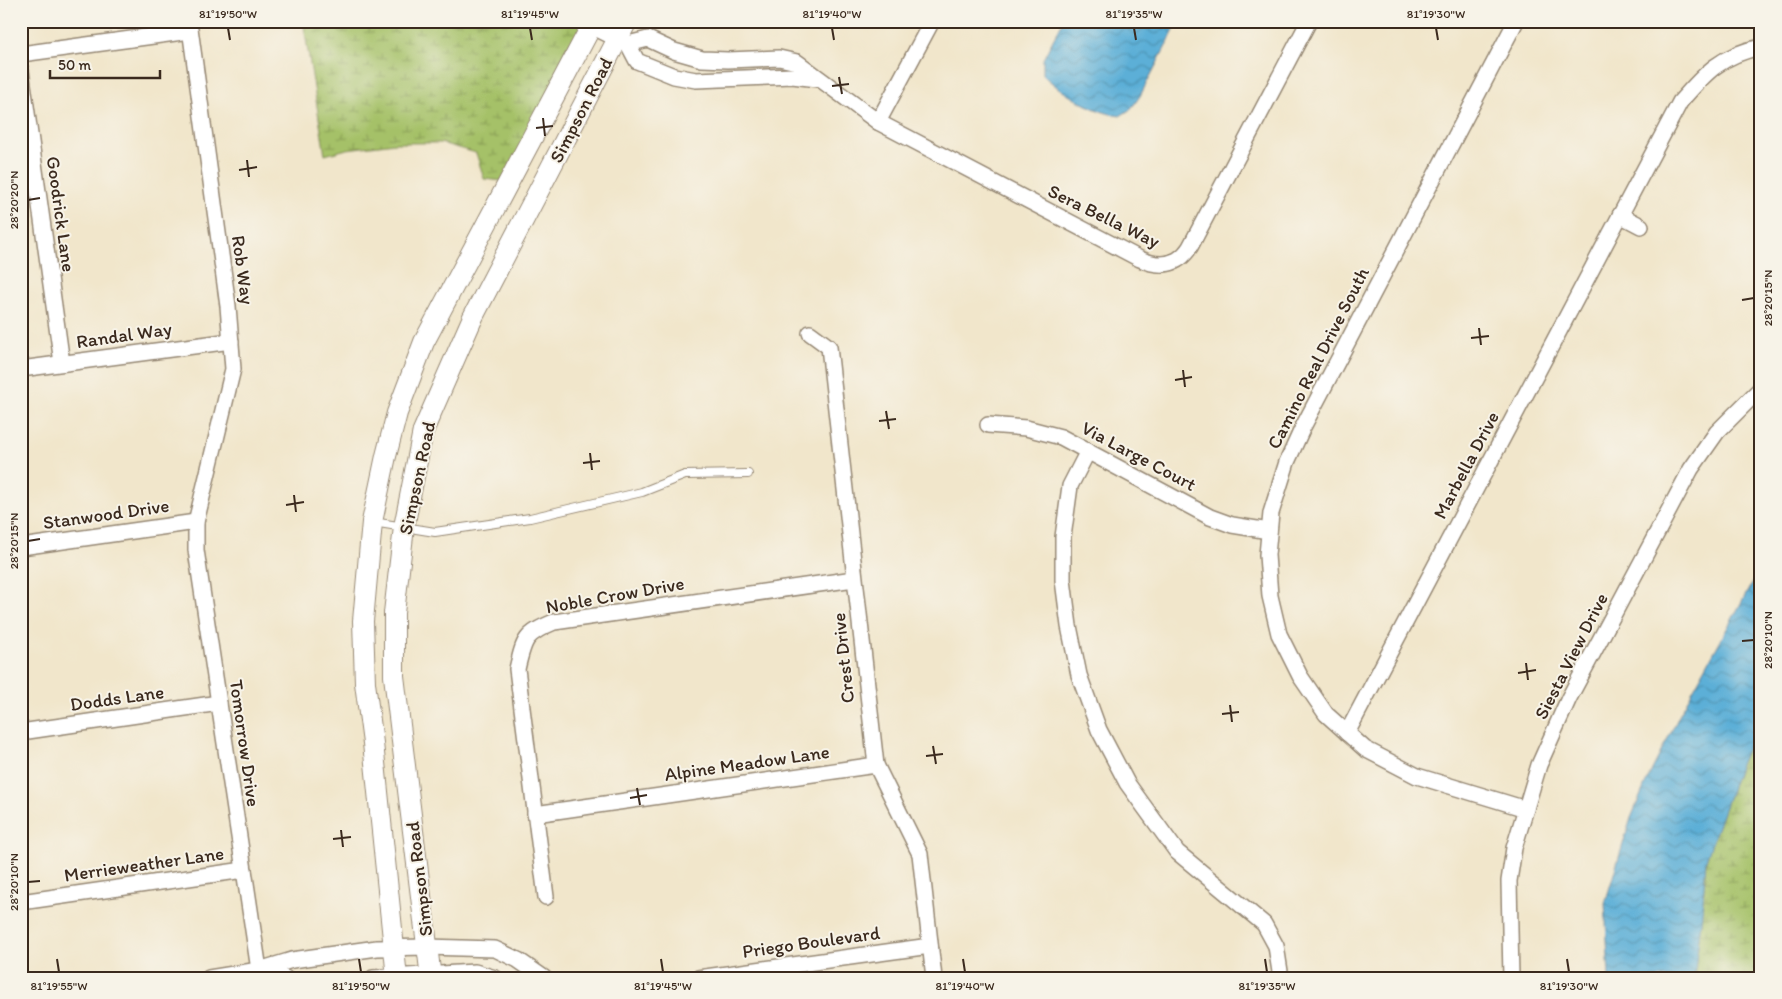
<svg xmlns="http://www.w3.org/2000/svg" width="1782" height="999" viewBox="0 0 1782 999" font-family="Itim,sans-serif">
<style>
.wetland{fill:url(#wetland-marsh);stroke:#707643}
.water{fill:url(#water-waves);stroke:#4b6c7a}
.lines{fill:none;stroke-linecap:round;stroke-linejoin:round}
.lane-casing{stroke:#968874;stroke-width:10}
.street-casing{stroke:#968874;stroke-width:18}
.secondary-casing{stroke:#968874;stroke-width:22}
.lane{stroke:#fff;stroke-width:8}
.street{stroke:#fff;stroke-width:15}
.secondary{stroke:#fff;stroke-width:20}
.ticks{fill:none;stroke:#3b2a1e;stroke-width:2}
.labels{text-anchor:middle;dominant-baseline:central;stroke-width:4;stroke-linejoin:round;paint-order:stroke}
.street-label{font-size:19px;fill:#3b2a1e;stroke:#f7f3e8}
.neatline{fill:none;stroke:#3b2a1e;stroke-width:2}
.ticks-label{font-size:12px;text-anchor:middle;fill:#3b2a1e}
</style>
<defs>
<pattern id="wetland-marsh" width="20" height="14" patternUnits="userSpaceOnUse" patternTransform="scale(1.25)"><rect width="20" height="14" fill="#a5c168"/><path d="M1 5h8M5 5V1M11 12h8M15 12V8" fill="none" stroke="#889d55"/></pattern>
<pattern id="water-waves" width="16" height="10" patternUnits="userSpaceOnUse" patternTransform="scale(1.25)"><rect width="16" height="10" fill="#5bafd7"/><path d="M0 5q4-4 8 0t8 0" fill="none" stroke="#4c8fae"/></pattern>
</defs>
<rect width="100%" height="100%" fill="#f7f3e8"/>
<filter id="ink" filterUnits="userSpaceOnUse"><feTurbulence type="fractalNoise" baseFrequency=".02" numOctaves="2"/><feDisplacementMap in="SourceGraphic" scale="10" xChannelSelector="R" yChannelSelector="G"/><feConvolveMatrix kernelMatrix="1 2 1 2 8 2 1 2 1" color-interpolation-filters="sRGB"/></filter>
<filter id="wash" filterUnits="userSpaceOnUse"><feTurbulence type="fractalNoise" baseFrequency=".0096" numOctaves="4" result="noise"/><feDisplacementMap in="SourceGraphic" scale="20" xChannelSelector="R" yChannelSelector="G"/><feGaussianBlur stdDeviation="1.12" result="paint"/><feColorMatrix in="noise" values="0 0 0 0 0 0 0 0 0 0 0 0 0 0 0 0 0 1.4 0 .05"/><feComposite in="paint" operator="in"/></filter>
<g filter="url(#wash)">
<rect width="100%" height="100%" fill="#f1e6cb"/>
<!-- wetland -->
<g class="wetland">
<polygon points="334,21 599,21 503,181 484,179 476,153 441,143 395,143 347,149 325,155 304,27 320,26"/>
<polygon points="1761,714 1761,978 1694,978 1702,914 1706,860 1739,767"/>
</g>
<!-- water -->
<g class="water">
<path d="M1063 21H1179L1140 96 1131 109 1120 116C1093 112 1063 94 1043 75V59Z"/>
<polygon points="1761,570 1761,714 1739,767 1706,860 1702,914 1694,978 1609,978 1605,903 1631,818 1647,780 1682,710 1751,585"/>
</g>
</g>
<g filter="url(#ink)">
<g class="lines">
<!-- lane casing -->
<g class="lane-casing">
<polyline id="lane" points="373,522 435,532 530,518 642,492 685,475 748,474"/>
</g>
<!-- street casing -->
<g class="street-casing">
<g id="street">
<polyline points="189,21 228,306 233,369 196,522 196,550 259,970"/>
<polyline points="1516,21 1303,427 1287,462 1271,513 1267,555 1270,596 1279,634 1300,676 1326,714 1365,749 1417,776 1526,809"/>
<polyline points="591,26 628,44 637,61 674,76 696,80 792,76 818,79"/>
<path d="M628 44 648 39 674 51 702 59 728 60 779 58 797 62 878 122 1140 259C1160 268 1178 266 1190 247L1309 21"/>
<polyline points="21,54 190,31"/>
<polyline points="21,70 62,363"/>
<polyline points="878,122 932,21"/>
<polyline points="1620,215 1641,226"/>
<polyline points="810,333 829,347 876,765 920,854 934,978"/>
<polyline points="21,369 231,341"/>
<polyline points="988,425 1026,428 1061,437 1210,517 1232,525 1269,531"/>
<polyline points="1088,451 1070,486 1063,537 1063,580 1069,626 1079,675 1099,730 1127,783 1177,852 1264,924 1276,946 1281,978"/>
<polyline points="21,547 196,522"/>
<polyline points="21,732 219,703"/>
<path d="M1347 733 1680 102C1705 73 1721 55 1761 47"/>
<polyline points="535,814 876,765"/>
<path d="M546 897 517 669C524 639 525 634 554 622L854 579"/>
<polyline points="21,902 244,870"/>
<polyline points="259,970 285,978"/>
<polyline points="209,978 259,970 292,960 377,948 427,947 495,949 518,960 544,978"/>
<polyline points="373,978 475,972 495,978"/>
<polyline points="698,978 930,946"/>
<polyline points="1511,978 1509,881 1514,848 1539,765 1569,698 1691,469 1717,432 1761,388"/>
</g>
</g>
<!-- secondary casing -->
<g class="secondary-casing">
<g id="secondary">
<polyline points="397,978 373,743 365,683 363,621 372,522 386,456 397,413 424,342 594,21"/>
<polyline points="431,978 394,676 394,613 404,527 423,431 473,317 627,21"/>
</g>
</g>
<!-- lane -->
<use href="#lane" class="lane"/>
<!-- street -->
<use href="#street" class="street"/>
<!-- secondary -->
<use href="#secondary" class="secondary"/>
</g>
</g>
<!-- ticks -->
<path class="ticks" d="M228 28 230 40M530 28 532 40M832 28 834 40M1134 28 1136 40M1436 28 1438 40M839 77 842 94M832 86 849 84M543 118 545 136M536 128 553 126M247 160 249 177M239 170 257 167M28 200 40 198M1742 300 1754 298M1479 328 1481 345M1471 338 1489 336M1183 370 1185 387M1175 380 1192 377M886 411 889 429M879 421 896 419M590 453 592 470M583 463 600 461M294 495 296 512M286 505 304 502M28 541 40 539M1742 641 1754 640M1526 663 1528 680M1518 673 1536 670M1230 705 1232 722M1222 714 1239 712M933 746 936 764M926 756 943 754M637 788 640 805M630 798 647 795M341 830 343 847M333 839 351 837M28 882 40 881M57 959 59 972M359 959 361 972M661 959 663 972M963 959 965 972M1265 959 1267 972M1567 959 1569 972"/>
<g class="labels">
<!-- street labels -->
<g class="street-label">
<text transform="translate(581 110) rotate(-63)">Simpson Road</text>
<text transform="translate(61 214) rotate(82)">Goodrick Lane</text>
<text transform="translate(1104 216) rotate(26)">Sera Bella Way</text>
<text transform="translate(243 270) rotate(82)">Rob Way</text>
<text transform="translate(124 335) rotate(-8)">Randal Way</text>
<text transform="translate(1318 358) rotate(-63)">Camino Real Drive South</text>
<text transform="translate(1139 456) rotate(28)">Via Large Court</text>
<text transform="translate(1466 465) rotate(-62)">Marbella Drive</text>
<text transform="translate(417 478) rotate(-78)">Simpson Road</text>
<text transform="translate(106 514) rotate(-8)">Stanwood Drive</text>
<text transform="translate(615 595) rotate(-10)">Noble Crow Drive</text>
<text transform="translate(1571 656) rotate(-63)">Siesta View Drive</text>
<text transform="translate(843 658) rotate(-96)">Crest Drive</text>
<text transform="translate(117 698) rotate(-8)">Dodds Lane</text>
<text transform="translate(245 743) rotate(82)">Tomorrow Drive</text>
<text transform="translate(747 763) rotate(-8)">Alpine Meadow Lane</text>
<text transform="translate(144 864) rotate(-8)">Merrieweather Lane</text>
<text transform="translate(419 879) rotate(-97)">Simpson Road</text>
<text transform="translate(811 942) rotate(-8)">Priego Boulevard</text>
</g>
</g>
<!-- margin -->
<rect width="1782" height="999" fill="none" stroke="#f7f3e8" stroke-width="55"/>
<!-- scale -->
<path d="M50 70v8h110v-8" fill="none" stroke="#3b2a1e" stroke-width="2.5"/>
<text x="58" y="70" font-size="15" fill="#3b2a1e" stroke="#f7f3e8" stroke-width="4" paint-order="stroke">50 m</text>
<rect x="28" y="28" width="1726" height="944" class="neatline"/>
<g class="ticks-label">
<text x="228" y="18">81°19'50"W</text>
<text x="530" y="18">81°19'45"W</text>
<text x="832" y="18">81°19'40"W</text>
<text x="1134" y="18">81°19'35"W</text>
<text x="1436" y="18">81°19'30"W</text>
<text transform="translate(14 200) rotate(-90)" y="4">28°20'20"N</text>
<text transform="translate(1768 298) rotate(-90)" y="4">28°20'15"N</text>
<text transform="translate(14 541) rotate(-90)" y="4">28°20'15"N</text>
<text transform="translate(1768 640) rotate(-90)" y="4">28°20'10"N</text>
<text transform="translate(14 882) rotate(-90)" y="4">28°20'10"N</text>
<text x="59" y="990">81°19'55"W</text>
<text x="361" y="990">81°19'50"W</text>
<text x="663" y="990">81°19'45"W</text>
<text x="965" y="990">81°19'40"W</text>
<text x="1267" y="990">81°19'35"W</text>
<text x="1569" y="990">81°19'30"W</text>
</g>
</svg>
